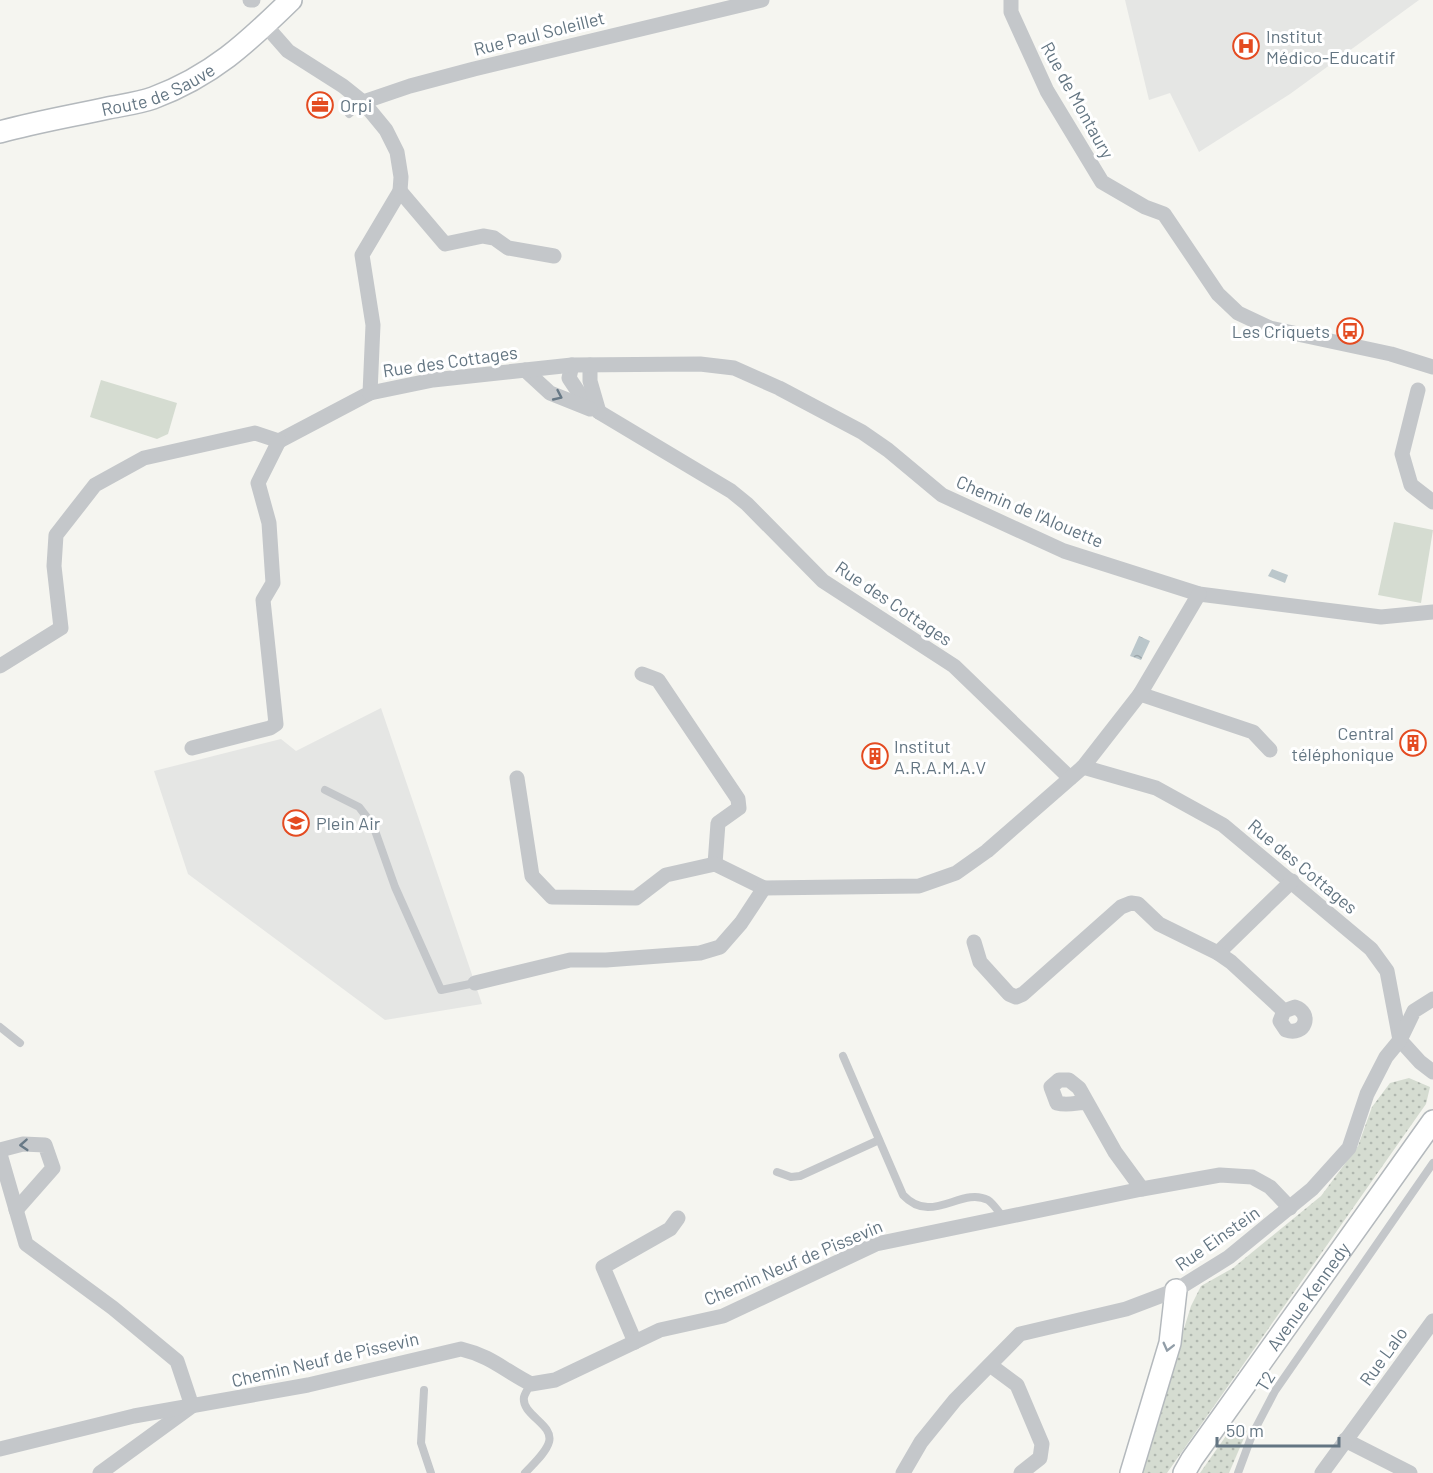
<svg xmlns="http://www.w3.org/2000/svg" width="1433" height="1473" viewBox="0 0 1433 1473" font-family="Barlow,sans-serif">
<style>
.built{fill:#e5e6e4}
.green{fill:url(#green-dots)}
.pitch{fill:#d5dcd1}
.water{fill:url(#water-ripples)}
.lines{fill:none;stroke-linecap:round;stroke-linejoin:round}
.secondary-casing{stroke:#b4b9bd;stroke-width:24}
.service{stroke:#c4c7ca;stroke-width:8}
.minor{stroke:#c4c7ca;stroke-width:15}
.secondary{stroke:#fff;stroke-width:21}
.oneway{stroke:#687986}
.oneway2{stroke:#929ea8}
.labels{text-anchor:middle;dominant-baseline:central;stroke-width:6;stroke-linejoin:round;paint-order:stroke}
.street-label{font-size:18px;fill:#637582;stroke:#fff}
.poi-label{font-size:18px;fill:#637582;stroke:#fff;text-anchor:start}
</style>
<defs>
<pattern id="green-dots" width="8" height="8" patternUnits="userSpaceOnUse" patternTransform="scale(1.5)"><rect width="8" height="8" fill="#d5dcd1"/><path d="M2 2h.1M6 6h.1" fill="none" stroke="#b0b7af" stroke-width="1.8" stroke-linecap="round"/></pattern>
<pattern id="water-ripples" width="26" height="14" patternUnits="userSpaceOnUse" patternTransform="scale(1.5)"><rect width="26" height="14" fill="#bbc7cb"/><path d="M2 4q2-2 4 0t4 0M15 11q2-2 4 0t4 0" fill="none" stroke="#9ca6aa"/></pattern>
</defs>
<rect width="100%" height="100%" fill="#f5f5f0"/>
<!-- built -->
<g class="built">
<polygon points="1125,0 1419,0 1290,94 1199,152 1170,93 1149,100"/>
<polygon points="381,708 482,1004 385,1020 188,874 154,771 281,739 296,751"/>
</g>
<!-- green -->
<g class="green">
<polygon points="1409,1078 1430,1087 1426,1104 1167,1473 1139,1473 1191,1306 1201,1286 1233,1268 1321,1196 1358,1146 1372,1107 1390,1083"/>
<polygon points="1235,1423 1247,1431 1229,1473 1200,1473"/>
</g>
<!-- pitch -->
<g class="pitch">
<polygon points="101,380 177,403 168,434 157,439 90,417"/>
<polygon points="1394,522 1433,530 1421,603 1378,595"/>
</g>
<!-- water -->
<g class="water">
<polygon points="1272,569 1288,575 1285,583 1268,576"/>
<polygon points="1139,636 1150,641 1141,660 1130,656"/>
</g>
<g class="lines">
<!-- secondary casing -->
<g class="secondary-casing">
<g id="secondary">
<path id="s1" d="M0 132C36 122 72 116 108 108 123 105 139 103 153 98 212 76 247 43 291 0"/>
<polyline points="1131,1473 1170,1343 1176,1290"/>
<path id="s2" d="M1184 1473 1192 1459 1433 1121"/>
</g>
</g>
<!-- service -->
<g class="service">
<polyline points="349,114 363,102"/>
<polyline points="325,790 359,807 373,825 395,887 441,990 475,983"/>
<polyline points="0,1027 20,1043"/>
<path d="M843 1056 903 1195C932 1226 961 1186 988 1200 994 1204 999 1213 1004 1218"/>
<polyline points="777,1172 791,1177 800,1176 879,1140"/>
<polyline points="424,1390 421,1443 431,1473"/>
<path d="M525 1473C532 1465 546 1453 549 1442 554 1424 521 1415 524 1397 525 1393 529 1387 531 1384"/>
<polyline points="1238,1473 1252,1435 1275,1391 1433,1163"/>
</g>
<!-- minor -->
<g class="minor">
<polyline points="250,0 253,0"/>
<polyline points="1011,0 1011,12 1047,91 1102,182 1145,207 1164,214 1218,294 1238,313 1270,328 1391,354 1433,367"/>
<polyline points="266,26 288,51 343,86 363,102 386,130 397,152 401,177 400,191 362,255 373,325 370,393 279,441"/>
<polyline points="363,102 410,86 474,69 762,0"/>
<polyline points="400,191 445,244 483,236 494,238 508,248 554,256"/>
<polyline points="572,365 569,378 583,399 599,412 731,491 747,504 823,581 954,666 1070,778"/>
<polyline points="590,365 590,381 599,412"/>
<polyline points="525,370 550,393 590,409"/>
<polyline points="1418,390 1402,454 1411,485 1433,502"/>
<polyline points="370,393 433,380 572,365 700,364 734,368 779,388 862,432 888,450 942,495 1064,551 1199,594 1381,617 1433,612"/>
<polyline points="0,666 61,628 54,566 56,535 95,485 144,458 255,433 279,441"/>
<polyline points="642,674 658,680 738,799 739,808 718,823 715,864"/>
<polyline points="1140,694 1253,732 1270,750"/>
<polyline points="192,748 270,728 276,724 263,600 273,583 269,523 258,483 279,441"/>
<polyline points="1083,767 1156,788 1223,825 1371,949 1387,971 1400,1040"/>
<polyline points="517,778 532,876 552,897 636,898 666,875 715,864 764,888 919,886 956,873 987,851 1083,767 1140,694 1199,594"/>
<polyline points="974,942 980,962 1009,994 1016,997 1023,994 1121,907 1131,903 1138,904 1159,924 1218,953 1292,881"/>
<path d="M1218 953 1231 962 1284 1011 1280 1021 1286 1030C1305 1037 1313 1013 1295 1007L1284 1011"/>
<polyline points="475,983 570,960 606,960 700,953 720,947 741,923 764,888"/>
<polyline points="1400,1040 1420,1062 1433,1072"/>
<path d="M1086 1102C1075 1103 1067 1106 1057 1103L1051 1087 1059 1080H1069L1079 1088 1115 1152 1142 1189"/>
<polyline points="0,1150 23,1144 45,1145 53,1168 16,1210"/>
<polyline points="0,1154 26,1244 113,1308 177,1361 192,1406 100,1473"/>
<polyline points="635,1342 603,1267 670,1229 678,1218"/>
<polyline points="990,1365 1017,1385 1042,1444 1040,1458 1021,1473"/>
<polyline points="1345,1440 1410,1473"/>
<path d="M0 1449 134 1416 308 1385 461 1349C491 1356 505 1371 531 1384L555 1380 660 1330 723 1316 876 1244 1142 1189 1220 1175 1252 1177 1270 1187 1290 1208"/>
<polyline points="903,1473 921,1442 955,1400 1020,1334 1126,1309 1176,1290 1229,1257 1312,1189 1349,1148 1367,1094 1386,1057 1400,1040 1414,1011 1433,999"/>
<polyline points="1322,1473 1433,1321"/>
</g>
<!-- secondary -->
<use href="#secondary" class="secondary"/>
</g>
<!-- one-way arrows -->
<defs><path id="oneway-chevron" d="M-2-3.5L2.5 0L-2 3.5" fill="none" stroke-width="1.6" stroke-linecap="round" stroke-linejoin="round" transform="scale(1.5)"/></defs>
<g class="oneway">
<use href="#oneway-chevron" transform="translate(558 396) rotate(25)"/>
<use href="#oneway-chevron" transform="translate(24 1145) rotate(176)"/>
</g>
<use class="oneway2" href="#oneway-chevron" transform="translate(1168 1347) rotate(104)"/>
<!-- icons -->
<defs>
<g id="hospital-ring" transform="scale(1.35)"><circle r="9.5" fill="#fff" stroke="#e44b21" stroke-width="1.5"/><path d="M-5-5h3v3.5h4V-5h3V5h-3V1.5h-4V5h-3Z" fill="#e44b21"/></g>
<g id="office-ring" transform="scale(1.35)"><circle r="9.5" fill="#fff" stroke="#e44b21" stroke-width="1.5"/><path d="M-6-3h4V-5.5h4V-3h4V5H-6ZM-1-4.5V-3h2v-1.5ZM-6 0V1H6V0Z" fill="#e44b21"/></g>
<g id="bus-ring" transform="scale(1.35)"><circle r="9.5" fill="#fff" stroke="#e44b21" stroke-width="1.5"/><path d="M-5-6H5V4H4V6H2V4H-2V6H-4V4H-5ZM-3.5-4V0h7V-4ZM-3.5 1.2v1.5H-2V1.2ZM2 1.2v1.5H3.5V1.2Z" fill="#e44b21"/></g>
<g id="building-ring" transform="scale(1.35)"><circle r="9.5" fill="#fff" stroke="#e44b21" stroke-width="1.5"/><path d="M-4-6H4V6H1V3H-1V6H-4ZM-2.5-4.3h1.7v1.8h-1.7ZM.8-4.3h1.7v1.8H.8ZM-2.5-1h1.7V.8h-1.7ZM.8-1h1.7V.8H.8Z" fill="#e44b21"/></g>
<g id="school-ring" transform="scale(1.35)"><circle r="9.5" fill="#fff" stroke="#e44b21" stroke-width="1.5"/><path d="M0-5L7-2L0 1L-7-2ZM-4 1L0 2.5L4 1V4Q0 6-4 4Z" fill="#e44b21"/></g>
</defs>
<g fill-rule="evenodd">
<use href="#hospital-ring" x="1246" y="46"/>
<use href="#office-ring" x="320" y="105"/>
<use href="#bus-ring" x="1350" y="331"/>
<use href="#building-ring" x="1413" y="743"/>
<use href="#building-ring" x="875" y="756"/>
<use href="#school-ring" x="296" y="823"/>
</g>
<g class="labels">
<!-- street labels -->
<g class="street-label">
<text transform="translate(539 33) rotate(-14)">Rue Paul Soleillet</text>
<text stroke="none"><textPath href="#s1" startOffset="164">Route de Sauve</textPath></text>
<text transform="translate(1078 100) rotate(61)">Rue de Montaury</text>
<text transform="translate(450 361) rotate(-8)">Rue des Cottages</text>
<text transform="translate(1030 511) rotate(23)">Chemin de l'Alouette</text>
<text transform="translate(894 603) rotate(34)">Rue des Cottages</text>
<text transform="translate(1303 866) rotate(40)">Rue des Cottages</text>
<text transform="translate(1217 1238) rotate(-35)">Rue Einstein</text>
<text transform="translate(793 1262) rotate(-23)">Chemin Neuf de Pissevin</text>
<text stroke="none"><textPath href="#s2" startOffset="216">Avenue Kennedy</textPath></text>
<text transform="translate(1383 1356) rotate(-54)">Rue Lalo</text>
<text transform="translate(325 1359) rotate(-13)">Chemin Neuf de Pissevin</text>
<text transform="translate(1265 1381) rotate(-58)">T2</text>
</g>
<!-- poi labels -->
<g class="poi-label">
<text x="1266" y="36">Institut<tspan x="1266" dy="21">Médico-Educatif</tspan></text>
<text x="340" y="105">Orpi</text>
<text x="1330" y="331" text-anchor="end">Les Criquets</text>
<text x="1394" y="733" text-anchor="end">Central<tspan x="1394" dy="21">téléphonique</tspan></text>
<text x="894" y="746">Institut<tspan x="894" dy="21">A.R.A.M.A.V</tspan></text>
<text x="316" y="823">Plein Air</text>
</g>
</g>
<!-- scale -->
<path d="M1217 1437v9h122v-9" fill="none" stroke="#637582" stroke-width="3"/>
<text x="1226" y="1437" font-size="18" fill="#637582" stroke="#ffffff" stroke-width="4.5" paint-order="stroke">50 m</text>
</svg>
